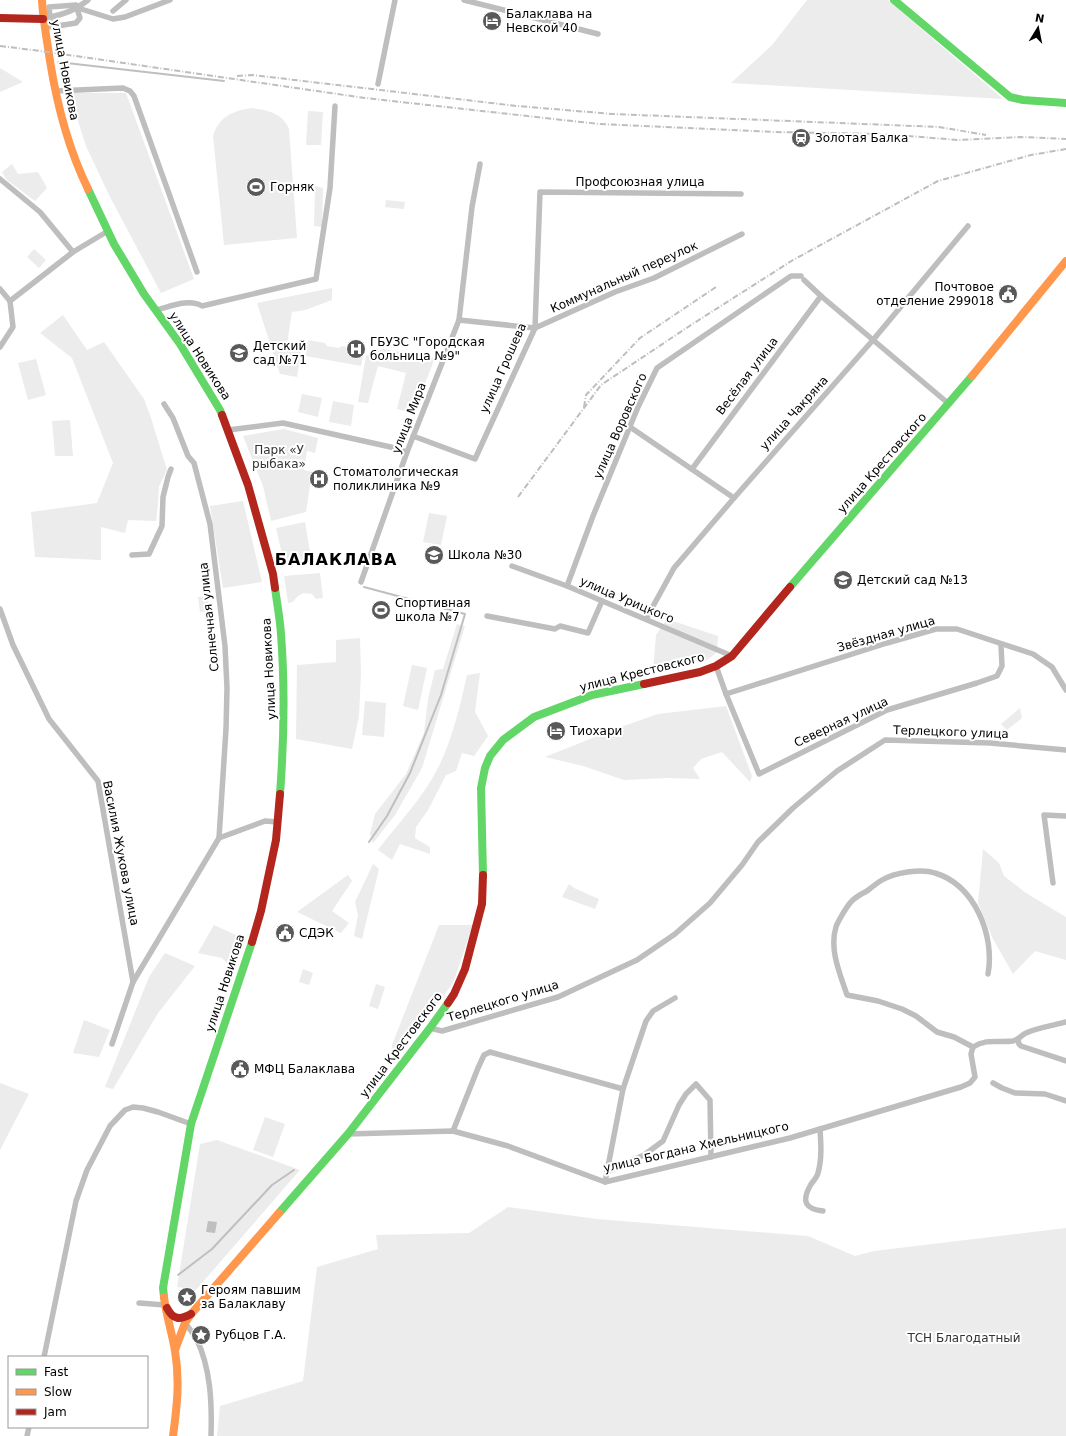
<svg xmlns="http://www.w3.org/2000/svg" width="1066" height="1436" viewBox="0 0 1066 1436" font-family="'DejaVu Sans',sans-serif">
<style>
.green{fill:#ececec}
.water{fill:#bfbfbf}
.lines{fill:none;stroke-linecap:round;stroke-linejoin:round}
.stream{stroke:#bfbfbf;stroke-width:2}
.street{stroke:#bebebe;stroke-width:5.5}
.fast{stroke:#63d668;stroke-width:8}
.slow{stroke:#ff974d;stroke-width:8}
.jam{stroke:#b3261e;stroke-width:8}
.rail{stroke:#bebebe;stroke-width:2;stroke-dasharray:6 2 1 2;stroke-linecap:butt}
.labels{text-anchor:middle;dominant-baseline:central;stroke-width:4;stroke-linejoin:round;paint-order:stroke}
.poi-label{font-size:12px;fill:#000;stroke:#fff;text-anchor:start}
.street-label{font-size:12px;fill:#000;stroke:#fff}
.park-label{font-size:12px;fill:#333;stroke:#fff}
.district-label{font-size:16px;font-weight:bold;letter-spacing:1px;fill:#000;stroke:#fff}
</style>
<rect width="100%" height="100%" fill="#fff"/>
<!-- green -->
<g class="green">
<polygon points="807,0 888,0 1003,99 731,83 772,45"/>
<polygon points="0,68 23,82 0,92"/>
<polygon points="69,93 126,93 194,279 161,293 109,195 86,146"/>
<path d="M253 108C269 110 283 114 289 129L297 238 224 245 213 136C218 117 234 110 253 108Z"/>
<polygon points="308,111 323,112 321,145 306,145"/>
<polygon points="12,164 18,174 38,172 47,188 35,201 7,180 2,172"/>
<polygon points="315,186 323,188 322,227 314,226"/>
<polygon points="386,200 405,202 404,209 385,207"/>
<polygon points="34,249 46,260 39,268 27,257"/>
<polygon points="332,288 332,300 305,310 292,312 287,344 301,351 297,377 280,374 257,303"/>
<polygon points="63,315 87,350 104,342 144,399 151,418 167,470 159,486 158,504 156,521 128,520 125,533 101,527 101,560 35,557 31,512 97,503 113,463 72,358 40,333"/>
<polygon points="308,340 325,343 327,346 339,348 342,346 364,350 361,366 306,356"/>
<polygon points="383,349 435,358 413,413 397,409 406,373 378,366 368,403 358,402 366,356"/>
<polygon points="36,359 46,395 28,400 18,363"/>
<polygon points="302,394 322,398 318,417 298,412"/>
<polygon points="333,401 354,405 351,426 329,422"/>
<polygon points="70,420 73,456 55,456 52,421"/>
<polygon points="284,429 318,438 315,453 307,451 304,470 312,472 306,512 271,521 263,486 243,436"/>
<polygon points="243,501 262,582 223,588 210,506"/>
<polygon points="429,513 447,516 441,545 423,542"/>
<polygon points="305,522 311,558 284,563 276,528"/>
<path d="M320 573 323 598 316 599 312 594C302 592 299 594 293 602L288 603 284 576Z"/>
<polygon points="207,596 209,611 200,612 198,597"/>
<polygon points="667,619 718,636 717,652 707,660 653,670 656,635"/>
<polygon points="457,624 465,626 422,768 395,815 373,843 370,834 375,814 406,774 424,733 428,699 435,670 443,669"/>
<polygon points="360,638 361,673 359,716 352,749 296,739 297,665 336,662 336,640"/>
<polygon points="412,665 427,668 418,710 403,706"/>
<path d="M480 673 475 712 488 736 474 756 462 753 456 771 446 775 428 810 416 827 415 838 430 847V854L400 844 392 860 378 850C399 822 424 797 439 766 453 737 460 706 467 675Z"/>
<polygon points="365,701 386,703 384,737 362,735"/>
<polygon points="726,706 752,776 750,782 722,752 701,759 693,768 700,779 667,778 624,780 583,766 545,757 615,729 658,714"/>
<polygon points="1020,708 1022,718 1007,730 1001,724"/>
<polygon points="983,849 999,863 1004,876 1026,893 1066,917 1066,960 1035,951 1013,974 993,939 978,903"/>
<polygon points="373,864 379,869 362,939 354,936 358,915 355,902"/>
<polygon points="348,875 352,881 332,911 349,923 341,933 297,912"/>
<polygon points="569,884 574,888 599,899 595,909 562,897"/>
<polygon points="214,925 245,939 234,970 222,958 198,953"/>
<polygon points="439,925 473,925 453,983 393,1062 392,1045"/>
<polygon points="165,953 195,966 158,1013 113,1089 105,1087 149,977"/>
<polygon points="303,969 313,973 309,985 299,982"/>
<polygon points="376,984 385,987 378,1009 369,1006"/>
<polygon points="84,1020 110,1030 99,1057 73,1053"/>
<polygon points="0,1083 29,1094 0,1150"/>
<polygon points="265,1117 285,1124 273,1157 253,1150"/>
<polygon points="217,1140 300,1170 196,1290 177,1287 200,1144"/>
<polygon points="508,1207 597,1219 808,1236 855,1256 874,1251 1066,1228 1066,1436 217,1436 220,1406 303,1381 317,1267 378,1249 376,1235 469,1233"/>
</g>
<!-- water -->
<polygon class="water" points="208,1221 217,1222 215,1233 206,1232"/>
<g class="lines">
<!-- stream -->
<g class="stream">
<polyline points="58,62 224,81"/>
<polyline points="364,587 465,614 441,695 410,773 387,816 369,842"/>
<polyline points="178,1275 212,1249 272,1185 294,1170"/>
</g>
<!-- street -->
<g class="street">
<polyline points="464,0 598,34"/>
<polygon points="76,5 80,18 76,23 51,27 49,7"/>
<polyline points="78,8 113,19 125,17 170,0"/>
<polyline points="113,11 126,0"/>
<path d="M47 18C64 14 74 11 88 0"/>
<polyline points="378,84 395,0"/>
<polyline points="55,91 123,88 130,91 134,96 197,272"/>
<polyline points="0,179 40,212 73,252"/>
<polyline points="804,280 821,296 949,404"/>
<polyline points="0,289 10,301 13,327 0,347"/>
<polyline points="10,301 73,252 108,231"/>
<path d="M156 310C169 307 189 298 202 306L316 279 330 188 335 106"/>
<polyline points="459,320 535,328 615,292 654,278 742,234"/>
<polyline points="164,404 173,418 188,456 194,463 210,524 225,646 227,688 226,729 219,838"/>
<polyline points="630,427 734,498"/>
<polyline points="228,430 283,423 395,448 407,452"/>
<polyline points="413,436 475,459 535,328 540,192 741,194"/>
<polyline points="692,469 821,296"/>
<polyline points="132,555 149,554 162,526 163,497 168,477 171,469"/>
<polyline points="512,566 567,586 732,656"/>
<polyline points="361,582 407,452 459,320 472,207 480,164"/>
<polyline points="567,586 593,516 638,407 657,368 791,276 801,276"/>
<polyline points="0,609 13,645 49,719 98,781 133,982"/>
<polyline points="487,616 555,629 560,626 588,633 602,601"/>
<polyline points="646,619 674,568 734,498 873,340 968,226"/>
<polyline points="716,666 726,694 887,643 936,629 957,629 1033,654 1052,667 1066,690"/>
<polyline points="726,694 759,774 887,710 977,683 997,676 1002,666 1001,645"/>
<polyline points="1053,883 1044,815 1066,816"/>
<polyline points="430,1028 442,1031 558,997 637,960 675,934 710,903 742,865 758,842 793,808 837,771 885,740 990,743 1066,750"/>
<polyline points="1018,1040 1019,1044 1021,1046 1066,1061"/>
<polyline points="112,1044 133,982 219,838 265,821 278,822"/>
<path d="M973 1047 954 1037 937 1032 916 1016 902 1009 878 1001 847 995C840 974 829 949 836 927 838 921 846 908 850 903 854 898 861 894 867 891 872 887 877 883 882 880 894 873 921 868 935 873 975 885 995 936 988 974"/>
<polyline points="993,1083 1002,1088 1015,1093 1045,1094 1066,1101"/>
<path d="M820 1129C821 1144 822 1159 818 1173 817 1178 812 1182 810 1186 801 1202 806 1209 823 1211"/>
<polyline points="453,1131 478,1068 484,1055 490,1052 623,1089"/>
<path d="M348 1134 453 1131 508 1146 605 1182 790 1138 961 1087 970 1083 975 1077 971 1054 973 1047C987 1038 998 1043 1013 1041 1019 1040 1021 1035 1026 1033 1036 1028 1055 1025 1066 1022"/>
<polyline points="607,1172 644,1155 663,1141 679,1105 686,1094 696,1084 710,1100 711,1157"/>
<polyline points="605,1182 623,1089 646,1021 653,1011 675,998"/>
<polyline points="139,1303 165,1305"/>
<path d="M185 1323C189 1328 193 1333 196 1338 211 1368 212 1404 211 1436"/>
<polyline points="44,1357 76,1201 87,1170 110,1126 125,1110 133,1107 143,1108 158,1112 191,1124"/>
<polyline points="27,1436 29,1427"/>
</g>
<!-- fast -->
<g class="fast">
<polyline points="894,0 1010,97 1023,100 1066,103"/>
<polyline points="88,189 114,244 144,294 180,344 220,410 222,415"/>
<polyline points="790,587 972,376"/>
<path d="M275 588C277 603 280 619 281 634 285 687 284 741 280 794"/>
<polyline points="483,875 481,788 485,768 490,756 503,740 534,717 592,695 644,684"/>
<polyline points="279,1213 348,1134 430,1028 448,1003"/>
<polyline points="164,1297 163,1288 191,1124 252,942"/>
</g>
<!-- slow -->
<g class="slow">
<path d="M42 0C43 20 47 40 50 61 57 105 68 148 88 189"/>
<polyline points="972,376 1066,261"/>
<path d="M164 1297C166 1315 172 1332 175 1351 180 1380 177 1407 173 1436"/>
<polyline points="175,1350 185,1323 192,1313 279,1213"/>
</g>
<!-- jam -->
<g class="jam">
<polyline points="0,18 43,19"/>
<polyline points="222,415 248,485 273,574 275,588"/>
<polyline points="644,684 700,672 716,666 732,656 790,587"/>
<polyline points="252,942 261,911 276,840 280,794"/>
<polyline points="448,1003 454,994 465,969 482,904 483,875"/>
<path d="M167 1308C173 1320 180 1320 191 1314"/>
</g>
<!-- rail -->
<g class="rail">
<polyline points="0,46 48,52 365,98 599,124 774,132 882,134 959,140 1020,137 1066,139"/>
<polyline points="237,76 252,75 517,106 613,114 939,127 986,135"/>
<polyline points="584,407 586,395 640,338 716,287"/>
<polyline points="518,497 601,385 691,325 793,260 938,181 1031,155 1066,149"/>
</g>
</g>
<!-- icons -->
<defs>
<g id="hotel-disc" transform="scale(1)"><circle r="9.5" fill="#595959" stroke="#fff"/><path d="M-6-4.5h1.5V1H6V5H4.5V3h-9V5H-6ZM-4 0a1.8 1.8 0 1 1 3.6 0ZM.5 0V-2.5h3Q6-2.5 6 0Z" fill="#fff"/></g>
<g id="station-disc" transform="scale(1)"><circle r="9.5" fill="#595959" stroke="#fff"/><path d="M-3-6H3Q5-6 5-4V2Q5 4 3 4L4.5 6H3L1.5 4h-3L-3 6H-4.5L-3 4Q-5 4-5 2V-4Q-5-6-3-6ZM-3.5-4v3h7v-3ZM-3.5 1v1.5H-2V1ZM2 1v1.5H3.5V1Z" fill="#fff"/></g>
<g id="stadium-disc" transform="scale(1)"><circle r="9.5" fill="#595959" stroke="#fff"/><path d="M0-5a6.5 5 0 1 0 0 10a6.5 5 0 1 0 0-10ZM-3.5-1.8h7v3.6h-7Z" fill="#fff"/></g>
<g id="civic-disc" transform="scale(1)"><circle r="9.5" fill="#595959" stroke="#fff"/><path d="M-.6-6.5H3V-4.5H.6V-3L4-1V1h2V6H-6V1h2V-1L-.6-3ZM-1.2 2.5V6h2.4V2.5Z" fill="#fff"/></g>
<g id="hospital-disc" transform="scale(1)"><circle r="9.5" fill="#595959" stroke="#fff"/><path d="M-5-5h3v3.5h4V-5h3V5h-3V1.5h-4V5h-3Z" fill="#fff"/></g>
<g id="school-disc" transform="scale(1)"><circle r="9.5" fill="#595959" stroke="#fff"/><path d="M0-5L7-2L0 1L-7-2ZM-4 1L0 2.5L4 1V4Q0 6-4 4Z" fill="#fff"/></g>
<g id="sight-disc" transform="scale(1)"><circle r="9.5" fill="#595959" stroke="#fff"/><path d="M0-6L1.8-2.2L6-1.7L2.9 1.2L3.7 5.4L0 3.3L-3.7 5.4L-2.9 1.2L-6-1.7L-1.8-2.2Z" fill="#fff"/></g>
</defs>
<g fill-rule="evenodd">
<use href="#hotel-disc" x="492" y="21"/>
<use href="#station-disc" x="801" y="138"/>
<use href="#stadium-disc" x="256" y="187"/>
<use href="#civic-disc" x="1008" y="294"/>
<use href="#hospital-disc" x="356" y="349"/>
<use href="#school-disc" x="239" y="353"/>
<use href="#hospital-disc" x="319" y="479"/>
<use href="#school-disc" x="434" y="555"/>
<use href="#school-disc" x="843" y="580"/>
<use href="#stadium-disc" x="381" y="610"/>
<use href="#hotel-disc" x="556" y="731"/>
<use href="#civic-disc" x="285" y="933"/>
<use href="#civic-disc" x="240" y="1069"/>
<use href="#sight-disc" x="187" y="1297"/>
<use href="#sight-disc" x="201" y="1335"/>
</g>
<g class="labels">
<!-- poi labels -->
<g class="poi-label">
<text x="506" y="14">Балаклава на<tspan x="506" dy="14">Невской 40</tspan></text>
<text x="815" y="138">Золотая Балка</text>
<text x="270" y="187">Горняк</text>
<text x="994" y="287" text-anchor="end">Почтовое<tspan x="994" dy="14">отделение 299018</tspan></text>
<text x="370" y="342">ГБУЗС "Городская<tspan x="370" dy="14">больница №9"</tspan></text>
<text x="253" y="346">Детский<tspan x="253" dy="14">сад №71</tspan></text>
<text x="333" y="472">Стоматологическая<tspan x="333" dy="14">поликлиника №9</tspan></text>
<text x="448" y="555">Школа №30</text>
<text x="857" y="580">Детский сад №13</text>
<text x="395" y="603">Спортивная<tspan x="395" dy="14">школа №7</tspan></text>
<text x="570" y="731">Тиохари</text>
<text x="299" y="933">СДЭК</text>
<text x="254" y="1069">МФЦ Балаклава</text>
<text x="201" y="1290">Героям павшим<tspan x="201" dy="14">за Балаклаву</tspan></text>
<text x="215" y="1335">Рубцов Г.А.</text>
</g>
<!-- street labels -->
<g class="street-label">
<text transform="translate(65 70) rotate(79)">улица Новикова</text>
<text x="640" y="182">Профсоюзная улица</text>
<text transform="translate(624 277) rotate(-24)">Коммунальный переулок</text>
<text transform="translate(200 356) rotate(57)">улица Новикова</text>
<text transform="translate(503 368) rotate(-66)">улица Грошева</text>
<text transform="translate(747 376) rotate(-53)">Весёлая улица</text>
<text transform="translate(794 413) rotate(-48)">улица Чакряна</text>
<text transform="translate(409 418) rotate(-69)">улица Мира</text>
<text transform="translate(620 426) rotate(-66)">улица Воровского</text>
<text transform="translate(882 463) rotate(-49)">улица Крестовского</text>
<text transform="translate(627 600) rotate(23)">улица Урицкого</text>
<text transform="translate(209 617) rotate(-96)">Солнечная улица</text>
<text transform="translate(886 634) rotate(-16)">Звёздная улица</text>
<text transform="translate(269 669) rotate(-93)">улица Новикова</text>
<text transform="translate(642 672) rotate(-14)">улица Крестовского</text>
<text transform="translate(841 722) rotate(-25)">Северная улица</text>
<text transform="translate(951 732) rotate(2)">Терлецкого улица</text>
<text transform="translate(121 853) rotate(79)">Василия Жукова улица</text>
<text transform="translate(225 983) rotate(-72)">улица Новикова</text>
<text transform="translate(503 1001) rotate(-17)">Терлецкого улица</text>
<text transform="translate(401 1045) rotate(-53)">улица Крестовского</text>
<text transform="translate(696 1147) rotate(-13)">улица Богдана Хмельницкого</text>
</g>
<!-- park labels -->
<g class="park-label">
<text x="279" y="450">Парк «У<tspan x="279" dy="14">рыбака»</tspan></text>
<text x="964" y="1338">ТСН Благодатный</text>
</g>
<!-- district labels -->
<g class="district-label">
<text x="336" y="559">БАЛАКЛАВА</text>
</g>
</g>
<!-- legend -->
<rect x="8" y="1356" width="140" height="72" fill="#ffffff" stroke="#999999"/>
<rect x="16" y="1369" width="20" height="6" fill="#63d668" stroke="#999999"/>
<text x="44" y="1376" font-size="12" fill="#000000">Fast</text>
<rect x="16" y="1389" width="20" height="6" fill="#ff974d" stroke="#999999"/>
<text x="44" y="1396" font-size="12" fill="#000000">Slow</text>
<rect x="16" y="1409" width="20" height="6" fill="#b3261e" stroke="#999999"/>
<text x="44" y="1416" font-size="12" fill="#000000">Jam</text>
<!-- north arrow -->
<g transform="translate(1038 28) rotate(10)" stroke="#ffffff" stroke-width="3" paint-order="stroke">
<path d="M0-3L7 15L0 10L-7 15Z" fill="#000000"/>
<text y="-6" font-size="11" font-weight="bold" text-anchor="middle" fill="#000000">N</text>
</g>
</svg>
